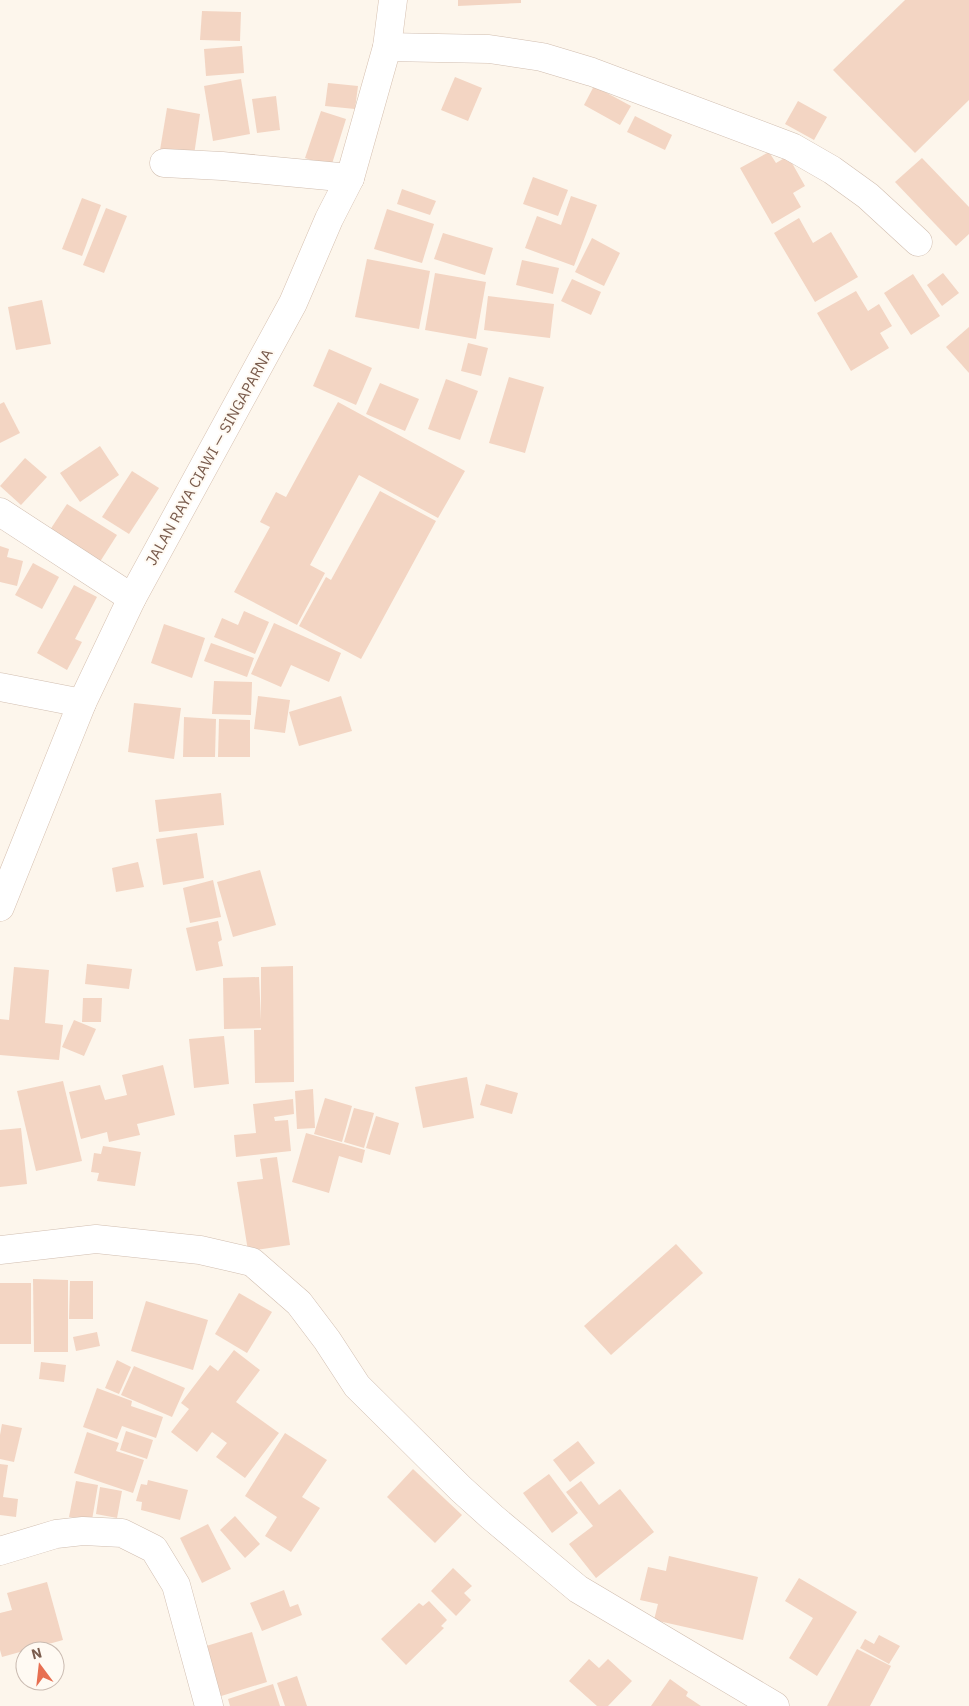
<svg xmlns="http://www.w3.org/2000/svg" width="969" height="1706" viewBox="0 0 969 1706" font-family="'IBM Plex Sans',sans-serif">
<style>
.building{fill:#f3d5c3}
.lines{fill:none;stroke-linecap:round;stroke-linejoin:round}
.minor-casing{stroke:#d1beb0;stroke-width:29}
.secondary-casing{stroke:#d6c0b0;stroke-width:29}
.minor{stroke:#fff;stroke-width:28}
.secondary{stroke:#fff;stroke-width:28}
.labels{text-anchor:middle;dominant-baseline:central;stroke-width:4;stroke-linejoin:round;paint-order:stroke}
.street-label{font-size:15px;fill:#7a5c4d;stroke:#fffaf3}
</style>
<rect width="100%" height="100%" fill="#fdf6ec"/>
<!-- building -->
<g class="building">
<polygon points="458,0 521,0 521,3 458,6"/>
<polygon points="905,0 969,0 969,100 915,153 833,70"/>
<polygon points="202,11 241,12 240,41 200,40"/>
<polygon points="242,46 244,73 206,76 204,49"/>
<polygon points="455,77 482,88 468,121 441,110"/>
<polygon points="241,79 250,134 213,141 204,86"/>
<polygon points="328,83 358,86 355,109 325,106"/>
<polygon points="594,86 631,106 620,125 584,105"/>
<polygon points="276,96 280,130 257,133 252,99"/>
<polygon points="798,101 827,117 814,140 785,124"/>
<polygon points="167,108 200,114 194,155 160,150"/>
<polygon points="321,111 346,119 331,167 305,158"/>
<polygon points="635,116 672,135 665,150 627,132"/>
<polygon points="769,152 776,163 788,156 805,186 793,193 801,207 772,224 740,168"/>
<polygon points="922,158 969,207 969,234 956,246 895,182"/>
<polygon points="533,177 568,190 558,216 523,204"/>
<polygon points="402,189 436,201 430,215 397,204"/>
<polygon points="571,196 597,205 574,266 525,248 537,216 561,225"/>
<polygon points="82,198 101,205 82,256 62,249"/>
<polygon points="106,208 127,216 104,273 83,265"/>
<polygon points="387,209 434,224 422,263 374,249"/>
<polygon points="799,218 813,243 831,232 858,277 815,302 774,233"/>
<polygon points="443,233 493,248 485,275 434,259"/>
<polygon points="592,238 620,253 604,286 575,272"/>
<polygon points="367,259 430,271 419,329 355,317"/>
<polygon points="522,260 559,268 553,294 516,285"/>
<polygon points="435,273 486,282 476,339 425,330"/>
<polygon points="943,273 959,293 942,306 927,285"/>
<polygon points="913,274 940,316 911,335 884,293"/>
<polygon points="572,279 601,292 591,315 561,301"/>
<polygon points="856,291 868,311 879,304 892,326 880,333 889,348 851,371 817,313"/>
<polygon points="488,296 554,304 550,338 484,330"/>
<polygon points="42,300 51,344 16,350 8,307"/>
<polygon points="969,327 969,373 946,347"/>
<polygon points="468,343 488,348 481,376 461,371"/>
<polygon points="329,349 372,368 356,405 313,386"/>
<polygon points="509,377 544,387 525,453 489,443"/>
<polygon points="446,379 478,391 460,440 428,429"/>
<polygon points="380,383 419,399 405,431 366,414"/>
<polygon points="4,402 20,433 0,443 0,404"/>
<polygon points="338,402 465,471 438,518 359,475 310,565 325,573 297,625 234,592 270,527 260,522 276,492 286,497"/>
<polygon points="100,446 119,475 80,502 60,473"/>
<polygon points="25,458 47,477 21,505 0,486"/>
<polygon points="132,471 159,488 129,534 102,517"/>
<polygon points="380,491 436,521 361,659 299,626 326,577 331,580"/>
<polygon points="67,504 117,535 96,568 46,536"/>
<polygon points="0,546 9,549 7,557 23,561 17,586 0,582"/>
<polygon points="33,563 59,577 42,609 15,595"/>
<polygon points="74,585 97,597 75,639 82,642 67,670 37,653"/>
<polygon points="244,611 269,622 255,654 214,637 222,618 238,625"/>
<polygon points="274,623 341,653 329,682 291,665 281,687 251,674"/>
<polygon points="164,624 205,638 192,678 151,663"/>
<polygon points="211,643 254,658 247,677 204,661"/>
<polygon points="214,681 252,682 251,715 212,714"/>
<polygon points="258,696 290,700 285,733 254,729"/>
<polygon points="341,696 352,731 299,746 289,712"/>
<polygon points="134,703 181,708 174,759 128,752"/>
<polygon points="184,717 216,719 215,757 183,757"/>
<polygon points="219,719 250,720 250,757 218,757"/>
<polygon points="221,793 224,825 159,832 155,800"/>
<polygon points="197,833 204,878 163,885 156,839"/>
<polygon points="138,862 144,887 116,892 112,868"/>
<polygon points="260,870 276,925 233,937 217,882"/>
<polygon points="213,880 221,917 190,923 183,888"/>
<polygon points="218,921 222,940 218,942 223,966 196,971 186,928"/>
<polygon points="87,964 132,969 129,989 85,984"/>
<polygon points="293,966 294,1082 255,1083 254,1030 261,1030 261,1028 224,1029 223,978 259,977 261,1020 261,967"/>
<polygon points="14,967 49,970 45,1023 63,1025 59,1060 0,1055 0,1019 9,1020"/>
<polygon points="83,998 102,998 101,1022 82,1022"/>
<polygon points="74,1020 96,1029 84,1056 62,1047"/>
<polygon points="224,1036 229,1084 194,1088 189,1039"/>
<polygon points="163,1065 175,1115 137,1124 140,1135 109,1142 107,1132 81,1139 69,1092 100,1085 105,1100 127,1095 122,1075"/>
<polygon points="467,1077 474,1118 423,1128 415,1087"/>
<polygon points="63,1081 82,1161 36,1171 17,1091"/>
<polygon points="486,1084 518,1093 512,1114 480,1105"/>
<polygon points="313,1089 315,1128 297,1129 295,1091"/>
<polygon points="325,1098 352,1106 342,1142 314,1134"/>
<polygon points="293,1099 294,1114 274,1117 275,1121 288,1120 291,1151 236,1157 234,1135 256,1133 253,1104"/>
<polygon points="354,1108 374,1113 364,1148 344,1142"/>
<polygon points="376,1116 399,1123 390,1155 366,1148"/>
<polygon points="21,1128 27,1184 0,1187 0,1130"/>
<polygon points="306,1133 365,1150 362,1163 339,1156 329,1193 292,1182"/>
<polygon points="103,1146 141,1152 135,1186 97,1181 99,1173 91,1172 94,1153 101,1154"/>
<polygon points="277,1157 290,1245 248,1251 237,1182 263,1179 260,1159"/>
<polygon points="676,1244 703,1273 611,1355 584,1326"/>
<polygon points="33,1279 68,1280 68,1352 34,1352"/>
<polygon points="70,1281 93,1281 93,1319 69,1319"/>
<rect x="0" y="1283" width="31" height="61"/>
<polygon points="239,1293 272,1312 247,1353 215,1334"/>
<polygon points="146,1301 208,1320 193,1370 131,1351"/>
<polygon points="97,1332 100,1346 76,1351 73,1337"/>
<polygon points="234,1350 260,1370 236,1402 279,1433 245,1478 216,1457 227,1443 212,1432 197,1452 171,1432 189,1409 181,1403 210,1365 218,1371"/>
<polygon points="117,1360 131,1367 119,1394 105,1388"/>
<polygon points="41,1362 66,1365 64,1382 39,1379"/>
<polygon points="134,1366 185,1388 172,1417 121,1395"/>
<polygon points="97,1388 132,1401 131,1406 163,1417 156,1438 122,1426 117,1439 83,1427"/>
<polygon points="2,1424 22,1428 14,1462 0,1459 0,1435"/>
<polygon points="126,1431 153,1440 147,1459 120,1450"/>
<polygon points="87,1432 119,1443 116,1451 144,1460 133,1493 74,1473"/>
<polygon points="285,1433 327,1460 302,1497 320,1508 291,1552 265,1536 277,1517 245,1496"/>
<polygon points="578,1441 595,1463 570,1482 553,1460"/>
<polygon points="0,1464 8,1465 3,1497 18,1499 16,1517 0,1515"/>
<polygon points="413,1469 462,1515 435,1543 387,1497"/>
<polygon points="549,1474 578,1513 552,1533 523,1493"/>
<polygon points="148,1480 188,1490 180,1520 141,1510 142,1502 136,1501 141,1484 147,1485"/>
<polygon points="76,1481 98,1485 92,1520 69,1517"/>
<polygon points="581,1481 599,1505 620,1489 654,1532 596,1578 569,1544 593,1526 566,1492"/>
<polygon points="100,1487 122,1491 117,1518 96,1514"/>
<polygon points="235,1516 260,1544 245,1558 220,1530"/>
<polygon points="208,1524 231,1569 202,1583 180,1538"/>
<polygon points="669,1556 758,1577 743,1640 654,1620 658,1604 640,1600 648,1567 666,1571"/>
<polygon points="453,1568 472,1586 464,1593 471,1600 456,1616 431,1591"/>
<polygon points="799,1578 857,1612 817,1676 789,1658 813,1618 785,1601"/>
<polygon points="47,1582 63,1640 2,1657 0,1650 0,1613 12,1610 7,1593"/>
<polygon points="284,1590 290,1607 298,1604 302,1615 262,1631 250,1603"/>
<polygon points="429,1601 447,1620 441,1626 444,1628 406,1665 381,1639 419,1603 423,1606"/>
<polygon points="252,1632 267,1682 218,1697 203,1647"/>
<polygon points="879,1635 900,1646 889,1664 860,1648 865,1639 874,1644"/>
<polygon points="857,1649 891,1666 870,1706 827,1706"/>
<polygon points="589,1659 599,1668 608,1659 632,1681 608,1706 597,1706 569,1681"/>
<polygon points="297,1676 307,1706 285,1706 277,1683"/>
<polygon points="670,1679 688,1692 686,1696 701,1706 651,1706"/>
<polygon points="273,1684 280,1706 230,1706 228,1699"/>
</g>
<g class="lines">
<!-- minor casing -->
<g class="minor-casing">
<g id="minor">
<polyline points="387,47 489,49 542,57 592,72 792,147 832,170 868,196 918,242"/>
<polyline points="164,163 222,166 350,178"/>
<polyline points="0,512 132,598"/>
<polyline points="0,687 82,703"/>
<polyline points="0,1250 96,1239 200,1250 252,1262 299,1303 327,1340 357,1386 461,1489 492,1517 578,1589 775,1706"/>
<polyline points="0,1551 56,1534 83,1531 122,1533 154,1549 176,1585 209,1706"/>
</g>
</g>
<!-- secondary casing -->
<g class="secondary-casing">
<polyline id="secondary" points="0,907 82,703 132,598 293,303 329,219 350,178 387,47 393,0"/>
</g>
<!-- minor -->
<use href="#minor" class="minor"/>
<!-- secondary -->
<use href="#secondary" class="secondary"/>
</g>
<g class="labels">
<!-- street labels -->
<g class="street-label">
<text transform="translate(209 457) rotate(-61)">JALAN RAYA CIAWI — SINGAPARNA</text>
</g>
</g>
<!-- north arrow -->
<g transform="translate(40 1666) rotate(345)"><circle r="24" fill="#fffaf3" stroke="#cabbb1"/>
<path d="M0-4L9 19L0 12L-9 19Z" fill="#e76f51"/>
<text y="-8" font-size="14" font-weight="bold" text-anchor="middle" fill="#7a5c4d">N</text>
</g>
</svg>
